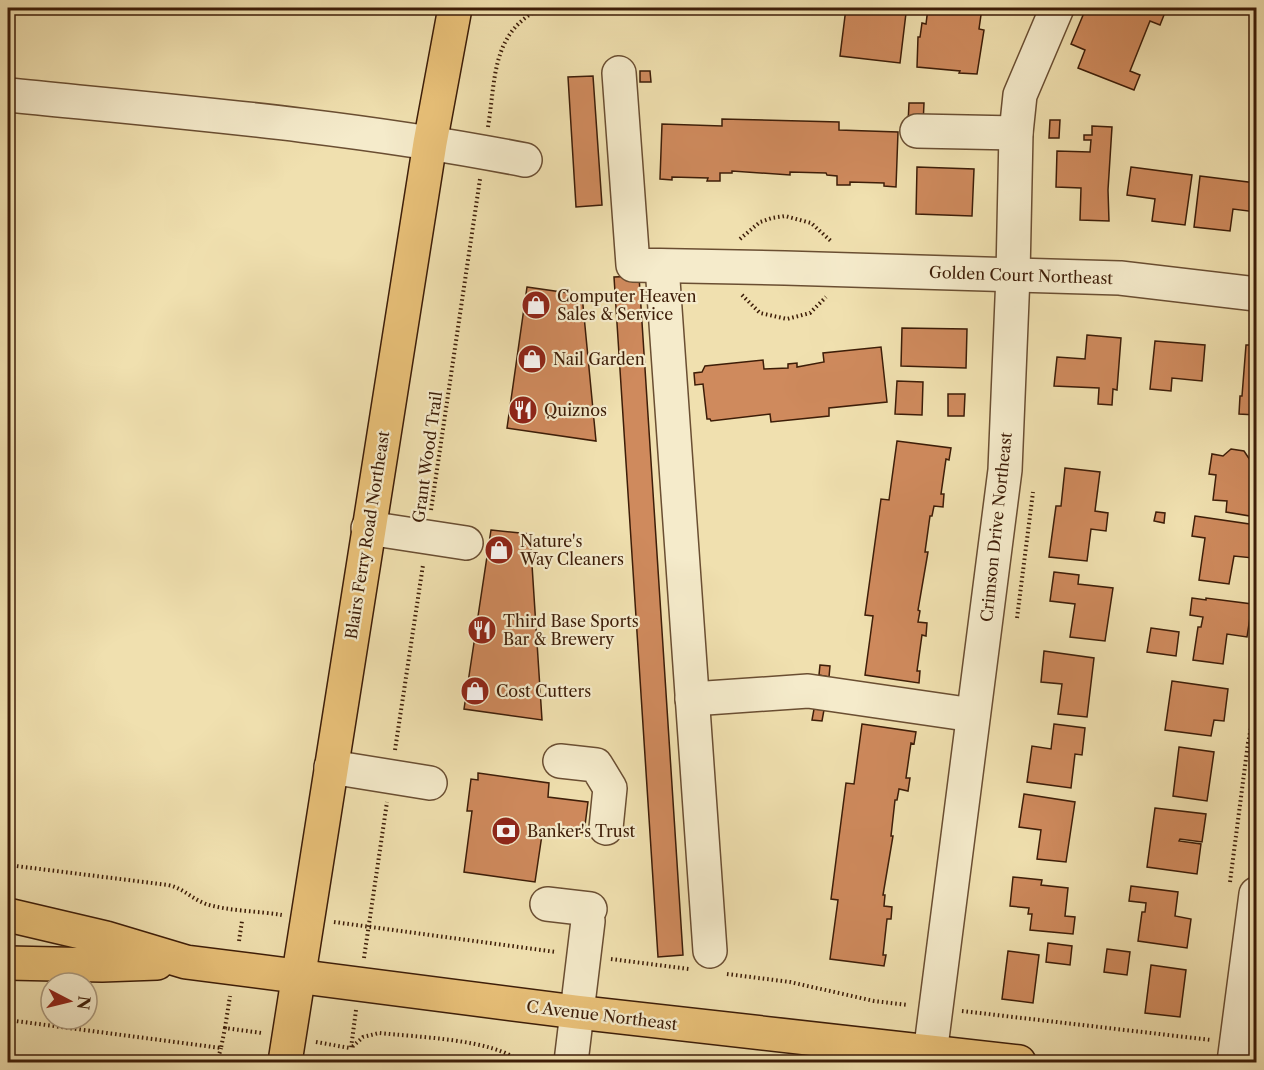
<svg xmlns="http://www.w3.org/2000/svg" width="1264" height="1070" viewBox="0 0 1264 1070" font-family="'Libre Caslon Text',serif">
<style>
.building{fill:#cf8a5d;stroke:#3d1d08;stroke-width:1.5}
.lines{fill:none;stroke-linecap:round;stroke-linejoin:round}
.minor-casing{stroke:#6a4e32;stroke-width:36}
.major-casing{stroke:#3d1d08;stroke-width:36}
.path{stroke:#3d1d08;stroke-width:4;stroke-dasharray:1.5 3;stroke-linecap:butt}
.minor{stroke:#f5ebcb;stroke-width:33}
.major{stroke:#e8c078;stroke-width:33}
.labels{text-anchor:middle;dominant-baseline:central;stroke-width:4.5;stroke-linejoin:round;paint-order:stroke}
.street-label{font-size:16px;fill:#3d1d08;stroke:#f5ebcb}
.poi-label{font-size:16px;fill:#3d1d08;stroke:#f5ebcb;text-anchor:start}
</style>
<rect width="100%" height="100%" fill="#f0e0af"/>
<filter id="stains"><feTurbulence type="fractalNoise" baseFrequency=".00333" numOctaves="4"/><feColorMatrix values="0 0 0 0 .2 0 0 0 0 .09 0 0 0 0 .02 0 0 0 .5 -.17"/></filter>
<radialGradient id="worn" r=".72"><stop offset=".6" stop-color="#630" stop-opacity="0"/><stop offset="1" stop-color="#630" stop-opacity=".3"/></radialGradient>
<!-- building -->
<g class="building">
<polygon points="846,8 902,8 901,12 906,13 900,63 840,56"/>
<polygon points="928,8 982,8 979,29 984,30 977,74 959,73 960,71 917,67 918,37 920,37 922,23 926,24"/>
<polygon points="1086,8 1160,8 1166,10 1160,25 1150,21 1130,71 1140,75 1134,90 1078,68 1085,50 1071,44"/>
<polygon points="640,71 650,71 651,82 640,82"/>
<polygon points="593,76 602,205 576,207 568,77"/>
<polygon points="909,103 924,103 923,125 908,124"/>
<polygon points="722,119 839,122 839,130 898,132 896,187 884,186 884,183 850,182 850,185 837,185 837,176 827,175 826,173 790,172 790,175 732,171 732,173 720,173 720,181 707,181 708,178 672,177 672,180 660,179 662,124 722,126"/>
<polygon points="1050,120 1060,120 1059,138 1049,138"/>
<polygon points="1092,126 1112,127 1108,190 1109,221 1080,220 1081,188 1056,187 1057,151 1090,152 1091,140 1084,140 1084,135 1092,135"/>
<polygon points="917,167 974,169 972,216 916,214"/>
<polygon points="1131,167 1192,175 1185,225 1152,221 1155,199 1127,195"/>
<polygon points="1200,176 1256,183 1256,212 1233,209 1230,231 1194,227"/>
<polygon points="639,276 683,955 658,957 614,277"/>
<polygon points="527,287 582,295 596,441 507,428"/>
<polygon points="902,328 967,329 966,368 901,366"/>
<polygon points="1087,335 1121,338 1117,390 1113,389 1112,405 1098,404 1099,388 1054,386 1057,357 1085,359"/>
<polygon points="1155,341 1205,345 1202,381 1172,378 1171,391 1150,389"/>
<polygon points="1246,345 1256,345 1256,415 1239,414 1240,396 1242,396"/>
<polygon points="881,347 887,402 829,408 829,416 771,422 770,414 711,421 710,419 707,419 703,384 695,385 694,373 702,372 705,366 763,360 764,369 788,368 788,364 797,363 797,367 824,362 823,353"/>
<polygon points="897,381 923,382 922,415 895,414"/>
<polygon points="948,394 965,394 964,416 948,416"/>
<polygon points="897,441 951,448 949,460 946,459 941,494 944,494 943,507 934,506 932,516 930,516 925,552 928,552 918,610 920,611 918,622 927,623 926,636 922,635 917,671 920,671 919,683 865,675 873,616 865,615 881,499 889,500"/>
<polygon points="1231,449 1244,451 1250,460 1256,461 1256,517 1226,512 1227,501 1213,500 1216,475 1209,474 1212,454 1223,456"/>
<polygon points="1065,468 1100,472 1095,511 1108,513 1106,531 1091,529 1087,561 1049,557 1056,506 1061,506"/>
<polygon points="1156,512 1165,513 1164,523 1154,521"/>
<polygon points="1195,516 1256,525 1253,558 1234,556 1229,584 1199,580 1205,538 1192,536"/>
<polygon points="491,530 530,534 542,720 464,709"/>
<polygon points="1054,572 1079,575 1078,584 1113,588 1105,641 1070,637 1075,604 1050,601"/>
<polygon points="1192,598 1206,600 1206,598 1252,604 1247,637 1227,634 1223,664 1193,660 1198,627 1201,627 1203,617 1190,615"/>
<polygon points="1151,628 1179,632 1176,656 1147,652"/>
<polygon points="1044,651 1094,658 1087,717 1058,714 1062,684 1041,682"/>
<polygon points="820,665 830,666 829,677 819,675"/>
<polygon points="1172,681 1228,689 1224,721 1214,720 1211,736 1165,730"/>
<polygon points="814,709 824,710 822,721 812,720"/>
<polygon points="862,724 916,732 914,744 911,743 906,778 910,778 908,791 899,789 897,800 895,800 891,836 893,836 883,895 885,895 884,906 892,907 891,919 887,919 883,955 886,955 884,966 830,959 838,900 831,899 846,783 854,784"/>
<polygon points="1054,724 1085,728 1082,755 1075,754 1071,788 1027,782 1032,746 1051,749"/>
<polygon points="1179,747 1214,752 1207,801 1173,796"/>
<polygon points="478,773 549,783 548,797 588,802 584,833 543,828 535,882 464,872 472,811 467,811 471,779 478,780"/>
<polygon points="1024,794 1075,802 1066,862 1037,859 1041,830 1019,827"/>
<polygon points="1155,808 1206,814 1202,842 1180,839 1179,841 1201,844 1197,874 1147,867"/>
<polygon points="1013,877 1042,880 1041,885 1068,888 1065,916 1075,917 1073,934 1030,930 1032,914 1028,914 1029,908 1010,906"/>
<polygon points="1131,886 1178,892 1175,916 1191,919 1187,948 1138,941 1142,912 1145,912 1146,903 1129,901"/>
<polygon points="1048,943 1072,946 1070,965 1046,962"/>
<polygon points="1107,949 1130,952 1127,975 1104,972"/>
<polygon points="1008,951 1039,955 1033,1003 1002,999"/>
<polygon points="1151,965 1186,970 1180,1017 1145,1013"/>
</g>
<g class="lines">
<!-- minor casing -->
<g class="minor-casing">
<g id="minor">
<polyline points="619,73 633,265 785,268 1120,278 1256,294"/>
<path d="M8 95C180 112 354 126 525 160"/>
<polyline points="917,131 1016,133"/>
<polyline points="662,266 710,951"/>
<polyline points="368,528 466,543"/>
<polyline points="692,699 808,691 973,715"/>
<polyline points="560,761 596,765 610,788 606,828"/>
<polyline points="331,767 430,783"/>
<polyline points="547,904 590,909"/>
<polyline points="571,1062 588,921"/>
<polyline points="929,1062 1005,470 1013,275 1016,133 1020,95 1057,8"/>
<polyline points="1234,1062 1256,894"/>
</g>
</g>
<!-- major casing -->
<g class="major-casing">
<g id="major">
<polyline points="8,915 106,938 186,962 576,1012 1019,1062"/>
<polyline points="8,963 102,965 157,963"/>
<polyline points="285,1062 430,143 455,8"/>
</g>
</g>
<!-- path -->
<g class="path">
<path d="M488 127C496 78 491 33 541 8"/>
<polyline points="740,239 760,222 772,218 785,216 811,223 831,241"/>
<polyline points="742,295 760,313 787,319 810,313 826,297"/>
<polyline points="431,510 480,179"/>
<polyline points="1017,618 1033,492"/>
<polyline points="395,750 423,565"/>
<path d="M8 865 168 885C183 888 192 899 206 904 227 911 259 911 282 915"/>
<polyline points="1230,882 1248,743 1256,702"/>
<polyline points="334,922 556,952"/>
<polyline points="239,941 242,921"/>
<polyline points="364,958 387,802"/>
<polyline points="611,959 689,969"/>
<polyline points="727,974 790,982 874,1001 908,1005"/>
<path d="M356 1010 351 1048 363 1037 379 1033C415 1037 495 1039 520 1062"/>
<polyline points="962,1011 1211,1040"/>
<polyline points="8,1020 221,1048 225,1028 262,1033"/>
<polyline points="225,1028 230,996"/>
<polyline points="316,1042 350,1048"/>
<polyline points="217,1062 221,1048"/>
</g>
<!-- minor -->
<use href="#minor" class="minor"/>
<!-- major -->
<use href="#major" class="major"/>
</g>
<!-- icons -->
<defs>
<g id="shop-disc" transform="scale(1.5)"><circle r="9.5" fill="#8f2418" stroke="#f5ebcb"/><path d="M-5-2.5h2.3a2.7 3.5 0 0 1 5.4 0H5L5.5 6h-11ZM-1.5-2.5h3a1.5 2.3 0 0 0-3 0Z" fill="#fff"/></g>
<g id="restaurant-disc" transform="scale(1.5)"><circle r="9.5" fill="#8f2418" stroke="#f5ebcb"/><path d="M-5-6h1v4h1v-4h1v4h1v-4h1v5L-1.5 .5V6h-2V.5L-5-1ZM5-6V6H3V1.5H1.5Q1.5-4 5-6Z" fill="#fff"/></g>
<g id="bank-disc" transform="scale(1.5)"><circle r="9.5" fill="#8f2418" stroke="#f5ebcb"/><path d="M-6-4H6V4H-6ZM0-2.3a2.3 2.3 0 1 0 0 4.6a2.3 2.3 0 1 0 0-4.6Z" fill="#fff"/></g>
</defs>
<g fill-rule="evenodd">
<use href="#shop-disc" x="536" y="305"/>
<use href="#shop-disc" x="532" y="359"/>
<use href="#restaurant-disc" x="523" y="410"/>
<use href="#shop-disc" x="499" y="550"/>
<use href="#restaurant-disc" x="482" y="630"/>
<use href="#shop-disc" x="475" y="691"/>
<use href="#bank-disc" x="506" y="831"/>
</g>
<g class="labels">
<!-- street labels -->
<g class="street-label">
<text transform="translate(1021 275) rotate(2)">Golden Court Northeast</text>
<text transform="translate(427 457) rotate(-82)">Grant Wood Trail</text>
<text transform="translate(996 527) rotate(-84)">Crimson Drive Northeast</text>
<text transform="translate(367 535) rotate(-81)">Blairs Ferry Road Northeast</text>
<text transform="translate(602 1015) rotate(7)">C Avenue Northeast</text>
</g>
<!-- poi labels -->
<g class="poi-label">
<text x="557" y="296">Computer Heaven<tspan x="557" dy="18">Sales &amp; Service</tspan></text>
<text x="553" y="359">Nail Garden</text>
<text x="544" y="410">Quiznos</text>
<text x="520" y="541">Nature's<tspan x="520" dy="18">Way Cleaners</tspan></text>
<text x="503" y="621">Third Base Sports<tspan x="503" dy="18">Bar &amp; Brewery</tspan></text>
<text x="496" y="691">Cost Cutters</text>
<text x="527" y="831">Banker's Trust</text>
</g>
</g>
<!-- margin -->
<rect width="1264" height="1070" fill="none" stroke="#f0e0af" stroke-width="30"/>
<rect x="9" y="9" width="1246" height="1052" fill="none" stroke="#3d1d08" stroke-width="3"/>
<rect x="15" y="15" width="1234" height="1040" fill="none" stroke="#3d1d08" stroke-width="1.5"/>
<!-- north arrow -->
<g transform="translate(69 1001) rotate(97)"><circle r="28" fill="#f5ebcb" stroke="#ab997d" stroke-width="1.5"/>
<path d="M0-4.5L10 22L0 15L-10 22Z" fill="#8f2418"/>
<text y="-9" font-size="16" font-weight="bold" text-anchor="middle" fill="#3d1d08">N</text>
</g>
<rect width="100%" height="100%" filter="url(#stains)"/>
<rect width="100%" height="100%" fill="url(#worn)"/>
</svg>
